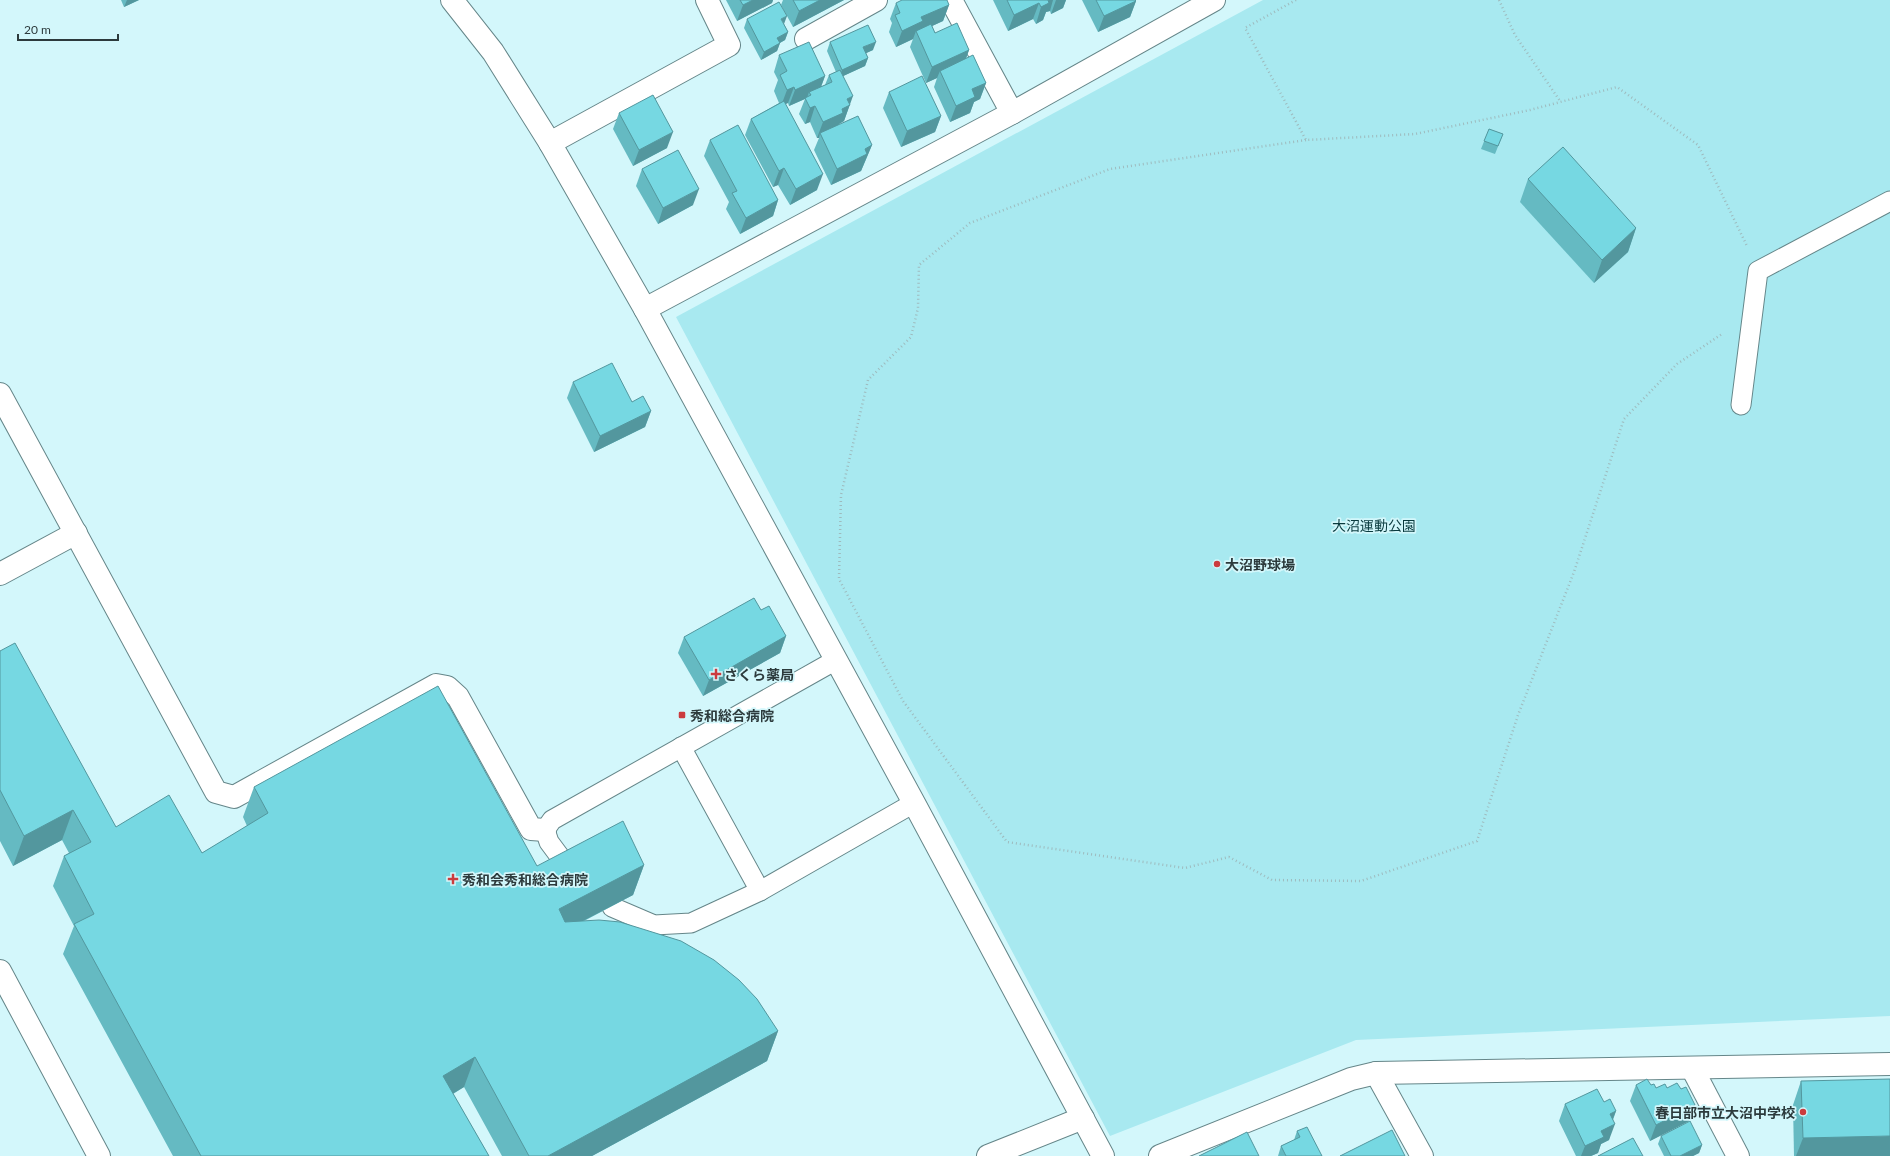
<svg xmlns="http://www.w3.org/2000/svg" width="1890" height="1156" viewBox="0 0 1890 1156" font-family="Lato,'Noto Sans JP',sans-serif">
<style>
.green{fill:#a8e9f0}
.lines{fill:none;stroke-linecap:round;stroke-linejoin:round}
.service-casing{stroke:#658689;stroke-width:21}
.minor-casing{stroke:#658689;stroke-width:24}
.tertiary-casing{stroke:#658689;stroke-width:24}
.path{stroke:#9ebbbe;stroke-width:2.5;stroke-dasharray:1 3;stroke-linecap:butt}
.service{stroke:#fff;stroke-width:19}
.minor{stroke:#fff;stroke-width:22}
.tertiary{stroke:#fff;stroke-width:22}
.wall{fill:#65bac2}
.shaded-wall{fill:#53979e}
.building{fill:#76d8e2;stroke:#53979e}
.poi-dot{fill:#cb3b3e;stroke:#d3f7fb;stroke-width:1.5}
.labels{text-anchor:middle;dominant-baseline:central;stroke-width:3.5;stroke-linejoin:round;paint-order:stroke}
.park-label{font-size:14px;fill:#093a3e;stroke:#d3f7fb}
.poi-label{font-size:14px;font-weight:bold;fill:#2c3a3c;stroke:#d3f7fb;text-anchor:start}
</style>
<rect width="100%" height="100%" fill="#d3f7fb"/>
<!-- green -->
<polygon class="green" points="1263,0 1890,0 1890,1016 1356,1040 1110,1136 676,317"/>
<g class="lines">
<!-- service casing -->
<g class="service-casing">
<g id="service">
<polyline points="1741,405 1758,271 1890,201"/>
<polyline points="681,747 760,891"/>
<polyline points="572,873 549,842 545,830 552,820 836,660"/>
<polyline points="612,907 654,925 691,923 760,891 914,803"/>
</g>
</g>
<!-- minor casing -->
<g class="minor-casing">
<g id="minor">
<polyline points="951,0 1012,113"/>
<polyline points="806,39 876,0"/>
<polyline points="550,143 729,45 707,0"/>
<polyline points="645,309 1012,113 1214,0"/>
<polyline points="0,394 216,792 234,797 436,685 447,687 458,697 531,829 545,830"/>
<polyline points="0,574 76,533"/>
<polyline points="0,971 99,1156"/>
<polyline points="1692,1068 1738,1156"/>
<polyline points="1376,1073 1422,1156"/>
<polyline points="988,1156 1083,1118"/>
<polyline points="1160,1156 1351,1079 1376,1073 1890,1064"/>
</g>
</g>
<!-- tertiary casing -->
<g class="tertiary-casing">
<polyline id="tertiary" points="452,0 493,52 550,143 645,309 914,803 1103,1156"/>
</g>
<!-- path -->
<g class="path">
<polyline points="1296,0 1245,28 1306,140 1415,134 1530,110 1617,87 1698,145 1747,246"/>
<polyline points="1499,0 1515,35 1560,101"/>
<polyline points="1306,140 1110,169 970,223 919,265 918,308 911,337 868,380 841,495 839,579 903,701 1007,842 1185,868 1229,857 1272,880 1361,881 1477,841 1518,715 1574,572 1624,419 1677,364 1722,334"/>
</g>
<!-- service -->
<use href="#service" class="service"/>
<!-- minor -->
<use href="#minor" class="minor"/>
<!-- tertiary -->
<use href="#tertiary" class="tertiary"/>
</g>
<!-- wall -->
<g class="wall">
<polygon points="121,0 139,0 124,7"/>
<polygon points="726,0 773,0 772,3 737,21"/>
<polygon points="783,0 844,0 793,27 781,5"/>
<polygon points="993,0 1066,0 1063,8 1051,14 1050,11 1046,12 1043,20 1036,24 1033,19 1008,31"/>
<polygon points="1082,0 1135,0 1136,1 1130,17 1098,32"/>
<polygon points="896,3 949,5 943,21 932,26 935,33 969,50 966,59 986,83 980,99 974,102 970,113 950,122 934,87 937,78 926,83 910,47 913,39 896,47 889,32 892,23 890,19"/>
<polygon points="747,19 784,24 788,32 785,40 780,43 777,51 761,60 744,28"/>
<polygon points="830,42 873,50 866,53 868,58 865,66 843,76 850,104 844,121 839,124 839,125 872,145 861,171 831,185 814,150 819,138 817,138 810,122 805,124 799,114 805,99 789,106 788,103 785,104 817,190 790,205 778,185 773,187 745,135 751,119 779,103 774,91 778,80 774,72 779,55 825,76 821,87 825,85 829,75 836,72 827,51"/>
<polygon points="889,92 941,116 935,132 901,147 883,108"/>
<polygon points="619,113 667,148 633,166 613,129"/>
<polygon points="1489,129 1503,134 1495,154 1481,149"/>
<polygon points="710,140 778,200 773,216 740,234 726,209 729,202 704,156"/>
<polygon points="642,169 693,205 658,224 636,186"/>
<polygon points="1528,179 1636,228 1628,252 1594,283 1520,202"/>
<polygon points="573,382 632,402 651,411 645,427 594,452 567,398"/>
<polygon points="761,610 786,636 780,653 703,696 678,653 684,637"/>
<polygon points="0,651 116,827 202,853 247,826 243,817 254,787 537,866 644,865 633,895 584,921 778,1031 767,1061 592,1156 502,1156 464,1087 453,1094 489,1156 173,1156 63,954 74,926 53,886 64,856 69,853 62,840 13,866 0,841"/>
<polygon points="1801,1081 1890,1156 1794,1156 1793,1105"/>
<polygon points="1636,1085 1651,1085 1656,1088 1667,1088 1689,1121 1650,1141 1630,1101"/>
<polygon points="1604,1102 1616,1111 1613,1120 1609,1140 1601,1144 1598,1153 1591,1156 1576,1156 1559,1121 1565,1104"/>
<polygon points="1297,1131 1322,1156 1278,1156 1281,1146 1294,1140"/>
<polygon points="1661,1136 1702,1145 1699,1153 1693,1156 1664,1156 1658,1144"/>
</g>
<!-- shaded-wall -->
<g class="shaded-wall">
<polygon points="127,0 139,0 124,7"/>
<polygon points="753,0 773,0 772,3 737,21 743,5"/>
<polygon points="820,0 844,0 793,27 799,11"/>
<polygon points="1046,0 1053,0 1050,11 1046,12 1043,20 1036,24 1041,7"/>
<polygon points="1056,0 1066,0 1063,8 1051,14"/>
<polygon points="1136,1 1130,17 1098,32 1104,16"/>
<polygon points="1039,3 1033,19 1008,31 1014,15"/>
<polygon points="949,5 943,21 919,32 916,31 913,39 896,47 902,31 921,17"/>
<polygon points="787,16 784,24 781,19"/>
<polygon points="788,32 785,40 774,46 777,38"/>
<polygon points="876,42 873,50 860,56 863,47"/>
<polygon points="780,43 777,51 761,60 764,52"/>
<polygon points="969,50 963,66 940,71 937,78 926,83 932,67"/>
<polygon points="868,58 865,66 839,78 842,70"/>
<polygon points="825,76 819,92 811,95 809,92 807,98 789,106 795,90"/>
<polygon points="986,83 980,99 974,102 970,113 950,122 956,106 972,89"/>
<polygon points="794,87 788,103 781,106 787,90"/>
<polygon points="853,96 844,121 839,124 837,129 820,133 819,138 817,138 823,122 847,99"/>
<polygon points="815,106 810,122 805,124 810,108"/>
<polygon points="941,116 935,132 901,147 907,131"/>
<polygon points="673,132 667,148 633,166 639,150"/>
<polygon points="872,145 861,171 831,185 837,169 865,149"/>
<polygon points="784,168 778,185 773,187 779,171"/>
<polygon points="823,174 817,190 790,205 796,189"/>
<polygon points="699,189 693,205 658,224 663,208"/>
<polygon points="778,200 773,216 740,234 746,218"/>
<polygon points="1636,228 1628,252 1594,283 1602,260"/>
<polygon points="651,411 645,427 594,452 600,436"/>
<polygon points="786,636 780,653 703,696 709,680"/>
<polygon points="73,810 62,840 13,866 24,836"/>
<polygon points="644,865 633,895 548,939 559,909"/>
<polygon points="778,1031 767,1061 592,1156 548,1156"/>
<polygon points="475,1057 464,1087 432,1106 443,1076"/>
<polygon points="1695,1105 1689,1121 1650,1141 1656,1125"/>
<polygon points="1616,1111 1610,1126 1615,1124 1609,1140 1601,1144 1598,1153 1591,1156 1581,1156 1585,1146 1601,1131 1610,1114"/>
<polygon points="1890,1136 1890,1156 1796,1156 1803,1138"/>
<polygon points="1702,1145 1699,1153 1693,1156 1680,1156"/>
</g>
<!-- building -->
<g class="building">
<polygon points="740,0 753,0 743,5"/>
<polygon points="793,0 820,0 799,11"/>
<polygon points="902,0 947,0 949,5 921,17 923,21 902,31 895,15 900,13 896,3"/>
<polygon points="1007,0 1048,0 1049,3 1041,7 1039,3 1014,15"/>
<polygon points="1096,0 1135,0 1136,1 1104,16"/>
<polygon points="779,2 787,16 781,19 788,32 777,38 780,43 764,52 747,19"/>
<polygon points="957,23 969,50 932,67 916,31 931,24 935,33"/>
<polygon points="868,25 876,42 863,47 868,58 842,70 830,42"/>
<polygon points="809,42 825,76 795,90 794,87 787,90 780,75 787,71 779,55"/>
<polygon points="973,55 986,83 972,89 975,97 956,106 940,71"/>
<polygon points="840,70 853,96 847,99 850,105 842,109 843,113 823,122 815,106 810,108 805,98 811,95 809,92 832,82 829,75"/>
<polygon points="922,76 941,116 907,131 889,92"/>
<polygon points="653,95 673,132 639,150 619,113"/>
<polygon points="784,101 823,174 796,189 784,168 779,171 751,119"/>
<polygon points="858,116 872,145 865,149 867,154 837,169 820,133"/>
<polygon points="738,125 778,200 746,218 732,193 737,191 710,140"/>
<polygon points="1489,129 1503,134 1498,146 1484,141"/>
<polygon points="1563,147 1636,228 1602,260 1528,179"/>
<polygon points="678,150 699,189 663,208 642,169"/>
<polygon points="612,363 632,402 643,396 651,411 600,436 573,382"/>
<polygon points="754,598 761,610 769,606 786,636 709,680 684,637"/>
<polygon points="15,643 116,827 169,795 202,853 268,813 254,787 438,686 537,866 623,821 644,865 559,909 565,922 599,920 620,922 681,941 714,960 739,980 757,999 778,1031 548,1156 529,1156 475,1057 443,1076 489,1156 201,1156 74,924 94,914 64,856 91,842 73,810 24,836 0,790 0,651"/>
<polygon points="1647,1079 1651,1085 1654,1084 1656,1088 1665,1084 1667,1088 1677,1083 1681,1089 1686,1087 1695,1105 1656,1125 1636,1085"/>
<polygon points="1890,1079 1890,1136 1803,1138 1801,1081"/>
<polygon points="1597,1089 1604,1102 1610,1099 1616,1111 1610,1114 1615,1124 1601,1131 1604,1137 1585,1146 1565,1104"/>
<polygon points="1690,1121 1702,1145 1680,1156 1671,1156 1661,1136"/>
<polygon points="1307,1127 1322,1156 1286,1156 1281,1146 1300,1137 1297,1131"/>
<polygon points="1392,1130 1405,1156 1340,1156"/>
<polygon points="1247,1132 1259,1156 1199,1156"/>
<polygon points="1633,1138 1643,1156 1598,1156"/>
</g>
<!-- markers -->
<g class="poi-dot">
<circle cx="1217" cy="564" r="4"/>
<path d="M714 668h4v4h4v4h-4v4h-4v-4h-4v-4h4z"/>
<rect x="678" y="711" width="8" height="8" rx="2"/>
<path d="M451 873h4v4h4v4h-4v4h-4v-4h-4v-4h4z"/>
<circle cx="1803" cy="1112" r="4"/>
</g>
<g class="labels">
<!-- park labels -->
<g class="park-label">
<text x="1374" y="525">大沼運動公園</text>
</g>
<!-- poi labels -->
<g class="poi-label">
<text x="1225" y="564">大沼野球場</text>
<text x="724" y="674">さくら薬局</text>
<text x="690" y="715">秀和総合病院</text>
<text x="462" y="879">秀和会秀和総合病院</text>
<text x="1795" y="1112" text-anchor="end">春日部市立大沼中学校</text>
</g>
</g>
<!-- scale -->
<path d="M18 34v6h100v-6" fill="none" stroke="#2c3a3c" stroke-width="2"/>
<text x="24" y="34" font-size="12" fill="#2c3a3c" stroke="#d3f7fb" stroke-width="3" paint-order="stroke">20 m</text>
</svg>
